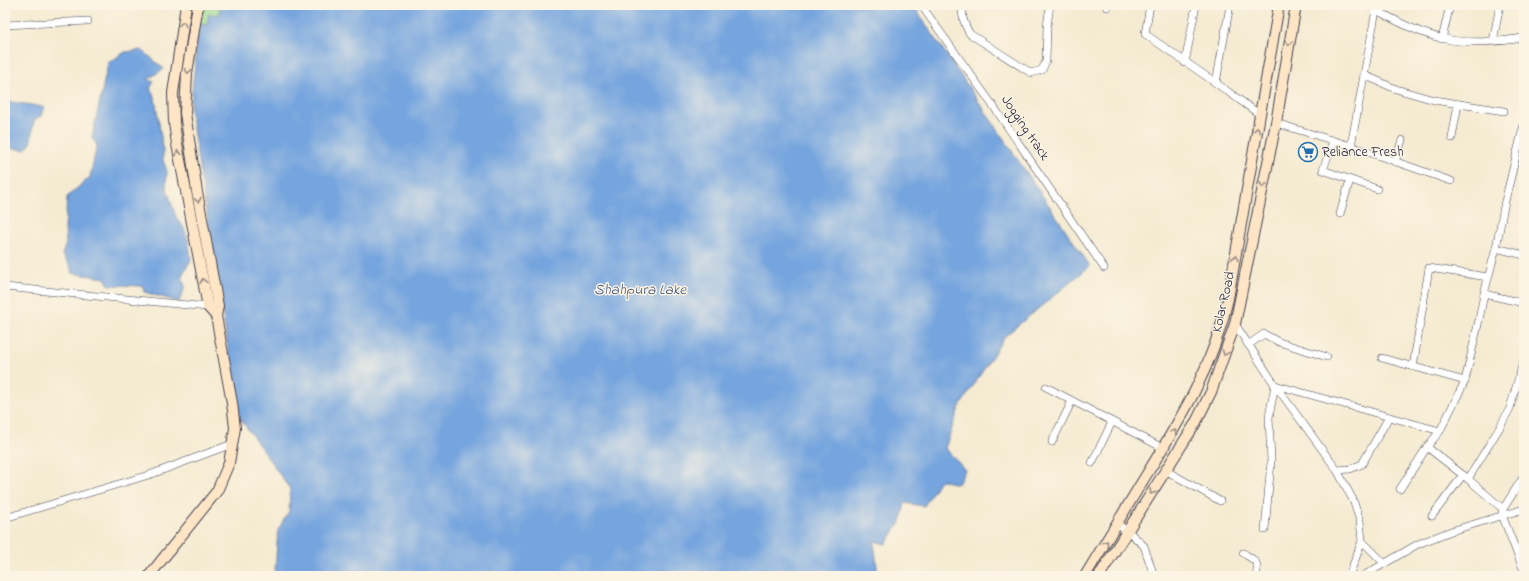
<svg xmlns="http://www.w3.org/2000/svg" width="1529" height="581" viewBox="0 0 1529 581" font-family="'Indie Flower',sans-serif">
<style>
.green{fill:#94d58c;stroke:#5b7c64}
.water{fill:#74a4de;stroke:#4b638c}
.lines{fill:none;stroke-linecap:round;stroke-linejoin:round}
.street-casing{stroke:#424052;stroke-width:8}
.secondary-casing{stroke:#424052;stroke-width:12}
.street{stroke:#fff;stroke-width:7}
.secondary{stroke:#fde5c5;stroke-width:10}
.oneway{stroke:#9a8d87}
.labels{text-anchor:middle;dominant-baseline:central;stroke-width:3;stroke-linejoin:round;paint-order:stroke}
.street-label{font-size:14px;fill:#22223b;stroke:#fcf5e5}
.poi-label{font-size:14px;fill:#22223b;stroke:#fcf5e5;text-anchor:start}
.water-label{font-size:15px;font-style:italic;fill:#43567c;stroke:#fcf5e5}
</style>
<rect width="100%" height="100%" fill="#fcf5e5"/>
<filter id="ink" filterUnits="userSpaceOnUse"><feTurbulence type="fractalNoise" baseFrequency=".025" numOctaves="2"/><feDisplacementMap in="SourceGraphic" scale="8" xChannelSelector="R" yChannelSelector="G"/><feConvolveMatrix kernelMatrix="1 2 1 2 8 2 1 2 1" color-interpolation-filters="sRGB"/></filter>
<filter id="wash" filterUnits="userSpaceOnUse"><feTurbulence type="fractalNoise" baseFrequency=".012" numOctaves="4" result="noise"/><feDisplacementMap in="SourceGraphic" scale="16" xChannelSelector="R" yChannelSelector="G"/><feGaussianBlur stdDeviation="0.9" result="paint"/><feColorMatrix in="noise" values="0 0 0 0 0 0 0 0 0 0 0 0 0 0 0 0 0 1.4 0 .05"/><feComposite in="paint" operator="in"/></filter>
<g filter="url(#wash)">
<rect width="100%" height="100%" fill="#f5ebd2"/>
<!-- green -->
<polygon class="green" points="203,5 221,5 219,15 207,25 199,24"/>
<!-- water -->
<g class="water">
<polygon points="221,5 913,5 1090,266 1005,336 959,408 945,448 965,470 958,484 940,480 924,506 905,503 901,521 886,544 874,541 878,576 280,576 275,571 278,530 289,511 290,489 239,417 190,110 199,24 207,25 209,14 219,15"/>
<polygon points="142,50 164,69 148,79 154,82 150,88 155,97 163,150 163,160 167,171 166,186 176,217 184,228 189,243 191,260 182,275 185,287 179,302 144,292 143,286 109,285 105,278 72,273 70,265 62,255 66,243 65,229 67,197 90,177 97,145 92,138 108,63 125,52"/>
<polygon points="5,101 44,107 41,116 34,120 30,145 24,150 5,147"/>
</g>
</g>
<g filter="url(#ink)">
<g class="lines">
<!-- street casing -->
<g class="street-casing">
<g id="street">
<polyline points="921,5 994,107 1104,268"/>
<path d="M963 5C961 16 964 24 970 34L1031 73 1042 70 1046 61 1047 26 1050 5"/>
<polyline points="1150,5 1145,34 1216,83 1259,114"/>
<path d="M1368 5C1388 17 1418 33 1441 38 1464 44 1500 42 1524 38"/>
<polyline points="1107,7 1107,5"/>
<polyline points="5,25 88,21"/>
<polyline points="1442,39 1450,5"/>
<polyline points="1493,41 1500,5"/>
<polyline points="1185,63 1196,5"/>
<polyline points="1364,75 1396,89 1434,100 1504,111"/>
<polyline points="1216,83 1230,5"/>
<polyline points="1276,123 1351,146 1451,181"/>
<polyline points="1452,138 1458,104"/>
<polyline points="1333,141 1323,170 1377,189"/>
<polyline points="1351,146 1376,10"/>
<polyline points="1395,162 1402,140"/>
<polyline points="1340,214 1350,180"/>
<polyline points="1496,248 1524,255"/>
<polyline points="5,287 208,307 212,307"/>
<polyline points="1484,294 1524,303"/>
<polyline points="1235,324 1275,385 1337,470 1353,500 1360,521 1362,541 1384,563"/>
<polyline points="1248,345 1264,334 1279,342 1327,357"/>
<polyline points="1382,358 1465,381"/>
<polyline points="1413,367 1429,268 1488,277"/>
<polyline points="1046,387 1163,448"/>
<polyline points="1052,442 1072,401"/>
<polyline points="1427,447 1468,479 1503,509"/>
<polyline points="1092,463 1112,422"/>
<polyline points="1165,470 1220,501"/>
<polyline points="1337,470 1350,469 1362,464 1389,417"/>
<polyline points="1524,476 1503,509 1502,515 1524,571"/>
<polyline points="1468,479 1500,427 1510,408 1524,359"/>
<polyline points="1400,489 1427,447 1440,431 1465,381 1479,320 1484,294 1496,248 1505,201 1524,124"/>
<polyline points="1432,516 1463,475"/>
<polyline points="5,518 152,474 232,444"/>
<polyline points="1117,525 1127,530 1144,546 1154,576"/>
<polyline points="1265,530 1271,462 1269,417 1275,385 1440,431"/>
<path d="M1243 553C1254 560 1260 561 1256 576"/>
<polyline points="1349,576 1362,541"/>
<polyline points="1363,576 1418,544 1451,531 1524,509"/>
</g>
</g>
<!-- secondary casing -->
<g class="secondary-casing">
<g id="secondary">
<polyline points="186,5 173,93 174,123 177,144 208,307 216,316"/>
<polyline points="149,576 217,491 229,463 235,428 232,403 216,316 218,306 197,192 185,113 187,73 198,5"/>
<path d="M1085 576C1105 543 1125 510 1145 477 1181 419 1213 367 1228 299L1279 5"/>
<polyline points="1099,576 1195,424 1211,392 1235,324 1276,123 1296,5"/>
</g>
</g>
<!-- street -->
<use href="#street" class="street"/>
<!-- secondary -->
<use href="#secondary" class="secondary"/>
</g>
<!-- one-way arrows -->
<defs><path id="oneway-chevron" d="M-2-3.5L2.5 0L-2 3.5" fill="none" stroke-width="1.6" stroke-linecap="round" stroke-linejoin="round"/></defs>
<g class="oneway">
<use href="#oneway-chevron" transform="translate(183 24) rotate(-81)"/>
<use href="#oneway-chevron" transform="translate(1289 43) rotate(99)"/>
<use href="#oneway-chevron" transform="translate(188 71) rotate(98)"/>
<use href="#oneway-chevron" transform="translate(1257 130) rotate(-80)"/>
<use href="#oneway-chevron" transform="translate(178 153) rotate(-101)"/>
<use href="#oneway-chevron" transform="translate(1263 185) rotate(101)"/>
<use href="#oneway-chevron" transform="translate(198 200) rotate(79)"/>
<use href="#oneway-chevron" transform="translate(1235 258) rotate(-80)"/>
<use href="#oneway-chevron" transform="translate(203 281) rotate(-101)"/>
<use href="#oneway-chevron" transform="translate(1225 353) rotate(110)"/>
<use href="#oneway-chevron" transform="translate(1174 432) rotate(-58)"/>
<use href="#oneway-chevron" transform="translate(1152 492) rotate(122)"/>
<use href="#oneway-chevron" transform="translate(1106 543) rotate(-58)"/>
</g>
</g>
<!-- icons -->
<defs>
<g id="supermarket-ring" transform="scale(1)"><circle r="9.5" fill="#fcf5e5" stroke="#1f6fb2" stroke-width="1.5"/><path d="M-6-5.5h2.5l.6 2H6L4.5 2H-2.5L-4.4-4H-6ZM-1.5 3.2a1.3 1.3 0 1 0 .1 0ZM3 3.2a1.3 1.3 0 1 0 .1 0Z" fill="#1f6fb2"/></g>
</defs>
<g fill-rule="evenodd">
<use href="#supermarket-ring" x="1308" y="152"/>
</g>
<g class="labels">
<!-- street labels -->
<g class="street-label">
<text transform="translate(1025 128) rotate(56)">Jogging track</text>
<text transform="translate(1224 302) rotate(-77)">Kolar Road</text>
</g>
<!-- poi labels -->
<g class="poi-label">
<text x="1322" y="152">Reliance Fresh</text>
</g>
<!-- water labels -->
<g class="water-label">
<text x="640" y="290">Shahpura Lake</text>
</g>
</g>
<!-- margin -->
<rect width="1529" height="581" fill="none" stroke="#fcf5e5" stroke-width="20"/>
</svg>
